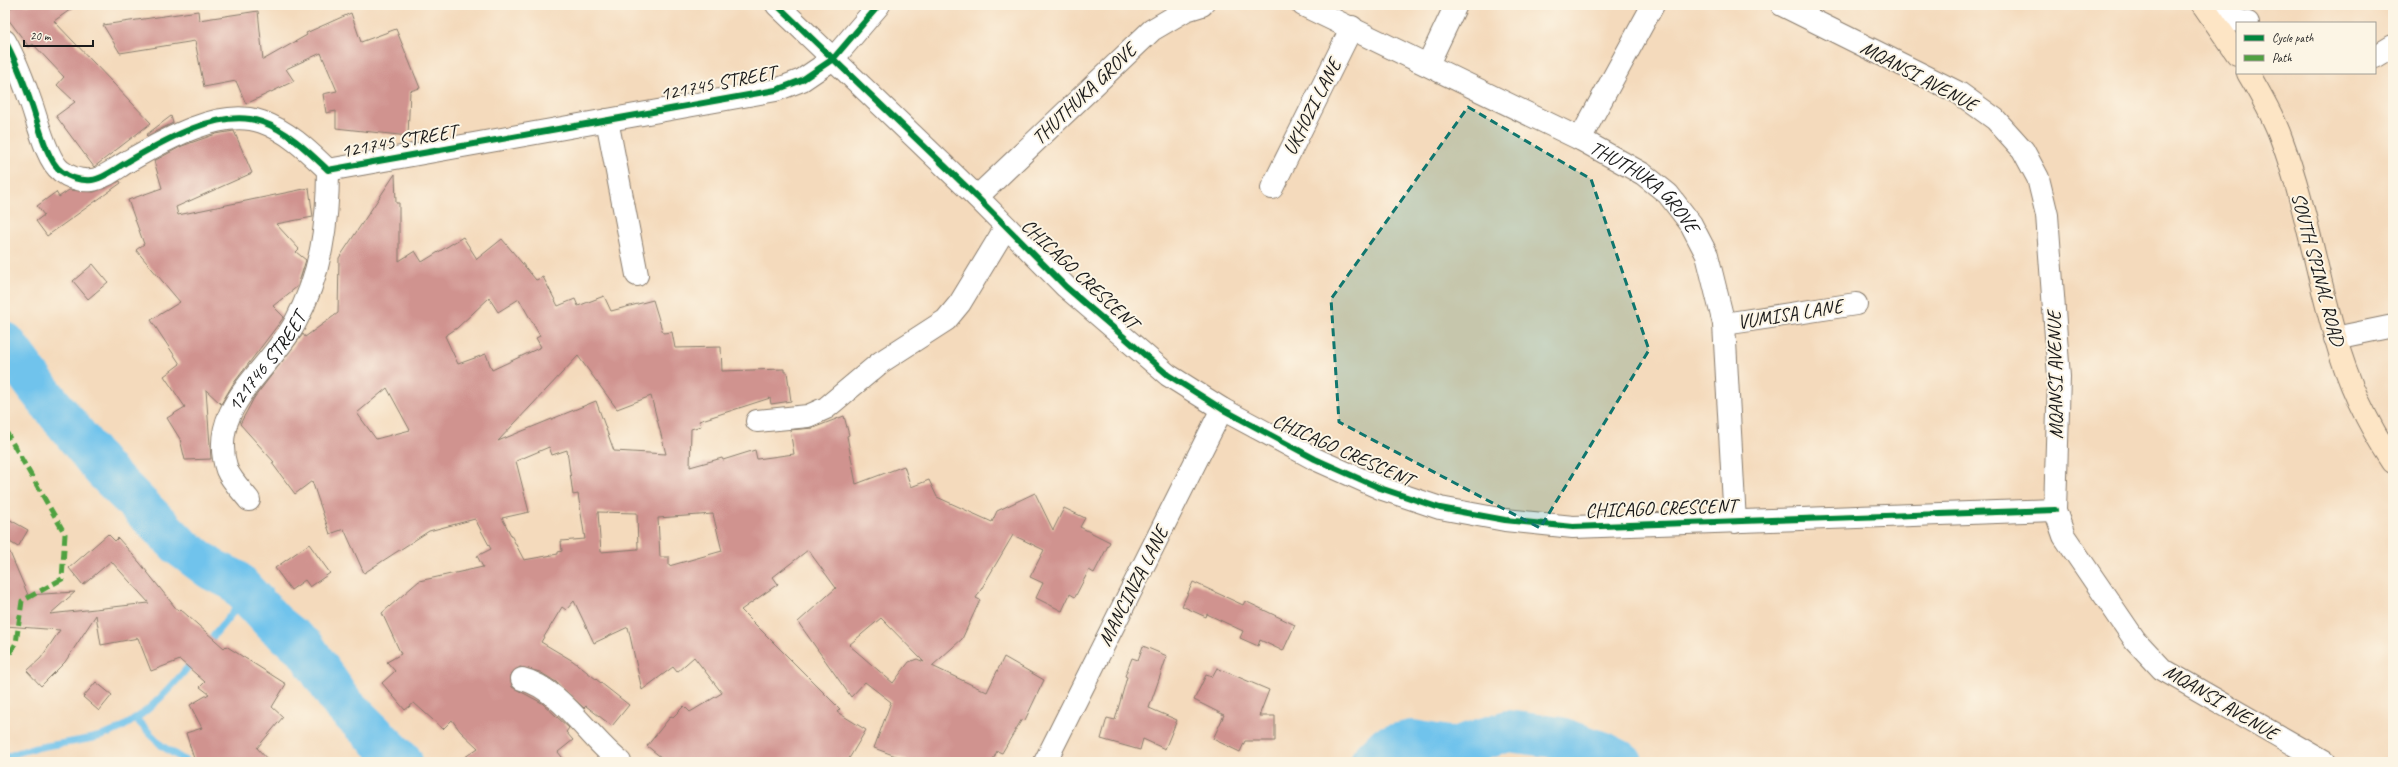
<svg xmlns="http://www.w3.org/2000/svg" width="2398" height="767" viewBox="0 0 2398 767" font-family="Caveat,sans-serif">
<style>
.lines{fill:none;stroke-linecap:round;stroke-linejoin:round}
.stream{stroke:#70c3ec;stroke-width:7}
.river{stroke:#70c3ec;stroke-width:42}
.building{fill:#d0938f;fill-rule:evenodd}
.street-casing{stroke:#887b6c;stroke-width:24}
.secondary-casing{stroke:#887b6c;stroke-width:24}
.street{stroke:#fff;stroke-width:22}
.secondary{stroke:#fde5c5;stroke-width:22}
.quiet{stroke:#4fa141;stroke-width:5;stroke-dasharray:10 5;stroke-linecap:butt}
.cycleway-casing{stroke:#fcf5e5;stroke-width:8}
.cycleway{stroke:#00873e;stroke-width:6}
.marked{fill:#0f766e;fill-opacity:0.2;stroke:#0f766e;stroke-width:3;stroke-dasharray:8 5;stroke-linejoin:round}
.labels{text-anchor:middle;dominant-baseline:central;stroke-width:4;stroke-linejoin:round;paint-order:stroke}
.street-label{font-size:20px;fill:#1c1c1c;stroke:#fcf5e5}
</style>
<rect width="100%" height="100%" fill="#fcf5e5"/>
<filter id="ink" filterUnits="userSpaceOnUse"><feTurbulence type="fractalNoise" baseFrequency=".025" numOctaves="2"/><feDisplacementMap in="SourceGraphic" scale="8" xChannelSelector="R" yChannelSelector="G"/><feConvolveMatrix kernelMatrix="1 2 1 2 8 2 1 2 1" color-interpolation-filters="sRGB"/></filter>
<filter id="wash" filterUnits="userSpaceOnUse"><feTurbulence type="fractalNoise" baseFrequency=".012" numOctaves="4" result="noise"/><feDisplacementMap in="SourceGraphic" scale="16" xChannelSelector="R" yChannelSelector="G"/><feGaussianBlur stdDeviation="0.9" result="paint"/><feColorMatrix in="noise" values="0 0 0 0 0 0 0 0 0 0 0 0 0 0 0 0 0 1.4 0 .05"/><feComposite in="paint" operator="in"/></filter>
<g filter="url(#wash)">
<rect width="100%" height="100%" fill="#f4dabc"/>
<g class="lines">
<!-- stream -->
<g class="stream">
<polyline points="206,645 248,594"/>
<polyline points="135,718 162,746 187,762"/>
<path d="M5 758C35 744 65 745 97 737 136 728 169 691 193 661"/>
</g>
<!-- river -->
<g class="river">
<polyline points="5,343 37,387 104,470 180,546 211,569 234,580 275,624 305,648 342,703 402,762"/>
<polyline points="1371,762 1386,747 1412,741 1454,748 1508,731 1561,738 1604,753 1622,762"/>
</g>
</g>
<g id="blocks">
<!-- building -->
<g class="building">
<polygon points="15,5 77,5 54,21 151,123 94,167 56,116 75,102 57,85 64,77 33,44 29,47 5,15 5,12"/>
<polygon points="198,11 199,20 258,11 263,60 307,35 306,33 351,13 361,42 396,29 420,88 410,91 408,136 336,128 336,111 326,113 323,94 337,91 321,53 286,69 294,81 246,104 236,81 204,87 195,41 120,53 103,25"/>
<polygon points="171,116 173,123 147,136 146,135"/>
<polygon points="234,131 252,173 176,207 178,215 309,188 313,217 276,224 299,249 296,252 306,260 299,282 298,286 273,306 284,317 233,384 221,404 206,390 211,459 185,460 180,439 167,418 185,407 164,376 180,364 151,320 180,302 136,250 144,244 128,200 162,188 154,161 182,146 216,134"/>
<path d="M395 174 396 203H399V261L415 251 422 262 463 237 477 259 502 239 536 280 543 277 558 306 575 299 578 306 604 296 611 311 653 300 663 333 672 332 675 348 721 347 722 371 784 369V372H787L791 401 771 404 770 398 699 421 701 426 691 429 690 467 722 458 723 460 755 450 757 459 794 454 790 430 813 428 844 416 849 435 847 436 856 484 904 466 911 487 929 480 937 497 992 522 997 511 1035 493 1053 530 1064 508 1085 518 1080 527 1110 542 1094 573 1089 570 1075 597 1070 594 1062 611 1036 598 1043 583 1030 577 1044 550 1013 535 976 598 980 600 962 639 932 666 987 692 1004 657 1044 680 1025 720 1022 719 1002 753 997 751 992 762H912L874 748 891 702 865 682 851 697 798 622 836 588 808 550 773 577 778 584 741 610 840 709 837 712 866 730 847 762H667L647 746 671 716 673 717 684 706 690 712 722 693 694 657 677 672 673 667 642 690 628 627 594 643 574 601 566 610 562 607 541 642 573 661 629 705 612 726 586 706 584 708 556 682 540 672 520 667 510 675 512 687 542 703 569 728 566 732 573 740 558 752 566 762H458L478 748 460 731 452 720 443 729 414 703 405 710 382 683 395 671 387 662 401 654 382 613 419 581 483 567 477 556 491 549 475 519 429 531 364 573 344 529 330 534 312 481 295 494 272 463 274 462 240 424 254 398 303 334 305 337 338 313 339 258ZM489 298 498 312 519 299 540 336 536 338 541 347 492 370 486 354 458 364 445 336 457 328ZM578 356 617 409 651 396 666 454 614 451 596 401 498 441ZM387 388 410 430 376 439 357 413ZM549 447 552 455 567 450 573 495 578 494 585 539 561 541 562 551 558 552V554L524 560 502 518 529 512 516 461ZM598 512 637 513 638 549 601 552ZM713 514 722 551 669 566V557H660L658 518ZM881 618 924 662 917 659 909 662 893 683 849 645Z"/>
<polygon points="120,181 121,183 47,236 36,221 44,215 37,206 56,192 59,197 69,190 94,192"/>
<polygon points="93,264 108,282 88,299 73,281"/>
<polygon points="5,517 28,530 18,547 5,539"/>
<polygon points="108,534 115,541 118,538 140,563 178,611 180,609 224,648 226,646 286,684 272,707 283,717 257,748 270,762 195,762 186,733 202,728 190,705 209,694 200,687 205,682 180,660 151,671 138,638 101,645 96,615 65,662 41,686 27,671 41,658 60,630 5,626 5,541 28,595 75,592 50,614 149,603 111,561 83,585 69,568"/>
<polygon points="309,544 330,573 310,587 305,580 291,590 275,568"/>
<polygon points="1193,582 1243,605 1245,601 1295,625 1283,651 1260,640 1258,646 1240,638 1243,631 1207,614 1206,617 1182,606"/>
<polygon points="1143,646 1167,656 1149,708 1177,720 1165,749 1143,739 1140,750 1101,739 1107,718 1115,720 1127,677 1125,676 1132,658 1138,660"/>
<polygon points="1217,668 1269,690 1259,716 1275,716 1275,741 1245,741 1240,752 1213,739 1224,715 1194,700 1206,675 1212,677"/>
<polygon points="96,682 112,695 99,711 83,697"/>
</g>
</g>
</g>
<g filter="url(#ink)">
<use href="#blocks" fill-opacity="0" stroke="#887b6c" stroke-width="1"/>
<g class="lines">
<!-- street casing -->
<g class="street-casing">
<g id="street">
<polyline points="777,5 977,197 1066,287 1168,375 1222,409 1315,459 1380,488 1440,508 1505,520 1573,527 2055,510"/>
<path id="s1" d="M1303 5 1580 139 1643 174 1668 194 1691 224 1707 255 1724 324 1735 522"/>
<polyline points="1782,5 1959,93 1995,119 2023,150 2038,178 2047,215 2059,377 2055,510 2064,536 2135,640 2162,669 2324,762"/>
<polyline points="2210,14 2248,23"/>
<path d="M5 41C15 59 23 80 30 100 37 118 46 160 61 171 70 178 81 181 92 180 103 179 118 167 127 162 163 141 220 107 262 122 288 131 309 152 328 170L776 90 802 80 833 59 879 5"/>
<polyline points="2375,57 2393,46"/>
<polyline points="1428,64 1456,5"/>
<polyline points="607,120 637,275"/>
<polyline points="1580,139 1653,5"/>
<polyline points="1272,188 1352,27"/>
<polyline points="977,197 1152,30 1186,10 1202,5"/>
<polyline points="1724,324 1856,304"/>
<polyline points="2335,338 2393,326"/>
<polyline points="757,421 808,416 826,408 881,362 946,320 960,303 1006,227"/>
<path id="s2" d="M249 500C242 491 231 480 227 470 206 408 269 371 295 323 321 275 328 223 328 170"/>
<path d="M522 679C560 688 589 738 620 762"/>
<polyline points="1045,762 1222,409"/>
</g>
</g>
<!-- secondary casing -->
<g class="secondary-casing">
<g id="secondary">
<polyline points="2203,5 2237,54"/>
<path d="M2248 73C2260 94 2273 115 2281 138 2305 202 2316 271 2335 336 2347 380 2368 425 2393 462"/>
</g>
</g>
<!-- street -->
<use href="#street" class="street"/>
<!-- secondary -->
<use href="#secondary" class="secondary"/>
<!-- quiet -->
<polyline class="quiet" points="5,430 65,534 62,579 22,601 16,643 5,662"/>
<!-- cycleway casing -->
<g class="cycleway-casing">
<g id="cycleway">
<polyline points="777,5 977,197 1066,287 1168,375 1222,409 1315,459 1380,488 1440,508 1505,520 1573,527 2055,510"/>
<path d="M5 41C15 59 23 80 30 100 37 118 46 160 61 171 70 178 81 181 92 180 103 179 118 167 127 162 163 141 220 107 262 122 288 131 309 152 328 170L776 90 802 80 833 59 879 5"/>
</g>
</g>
<!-- cycleway -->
<use href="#cycleway" class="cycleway"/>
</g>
</g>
<!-- marked area -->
<path class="marked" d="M1468 107 1591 179 1649 350 1540 528 1339 422 1331 299Z"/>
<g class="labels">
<!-- street labels -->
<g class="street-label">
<text transform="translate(1919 76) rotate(28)">MQANSI AVENUE</text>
<text transform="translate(718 83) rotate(-11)">121745 STREET</text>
<text transform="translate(1084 94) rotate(-44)">THUTHUKA GROVE</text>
<text transform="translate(1312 107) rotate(-63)">UKHOZI LANE</text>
<text transform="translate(399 141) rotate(-10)">121745 STREET</text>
<text stroke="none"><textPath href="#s1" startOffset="389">THUTHUKA GROVE</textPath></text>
<text transform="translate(2318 269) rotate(75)">SOUTH SPINAL ROAD</text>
<text transform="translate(1080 274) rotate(43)">CHICAGO CRESCENT</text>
<text transform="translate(1790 314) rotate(-9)">VUMISA LANE</text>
<text stroke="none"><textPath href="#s2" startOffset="159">121746 STREET</textPath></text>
<text transform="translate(2055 375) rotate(-91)">MQANSI AVENUE</text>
<text transform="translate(1343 450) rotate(24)">CHICAGO CRESCENT</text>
<text transform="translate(1661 508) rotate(-2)">CHICAGO CRESCENT</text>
<text transform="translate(1133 586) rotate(-63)">MANCINZA LANE</text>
<text transform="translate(2221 702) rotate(31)">MQANSI AVENUE</text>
</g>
</g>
<!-- margin -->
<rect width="2398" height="767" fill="none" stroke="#fcf5e5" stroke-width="20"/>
<!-- legend -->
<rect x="2236" y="22" width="140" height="52" fill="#fcf5e5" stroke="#a29e95"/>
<rect x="2244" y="35" width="20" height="6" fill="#00873e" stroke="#a29e95"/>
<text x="2272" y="42" font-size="12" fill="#1c1c1c">Cycle path</text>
<rect x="2244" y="55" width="20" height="6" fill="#4fa141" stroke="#a29e95"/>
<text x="2272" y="62" font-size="12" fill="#1c1c1c">Path</text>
<!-- scale -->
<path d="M24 40v6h69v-6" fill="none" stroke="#1c1c1c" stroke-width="2"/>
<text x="30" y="40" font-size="12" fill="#1c1c1c" stroke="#fcf5e5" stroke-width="3" paint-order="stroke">20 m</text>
</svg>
